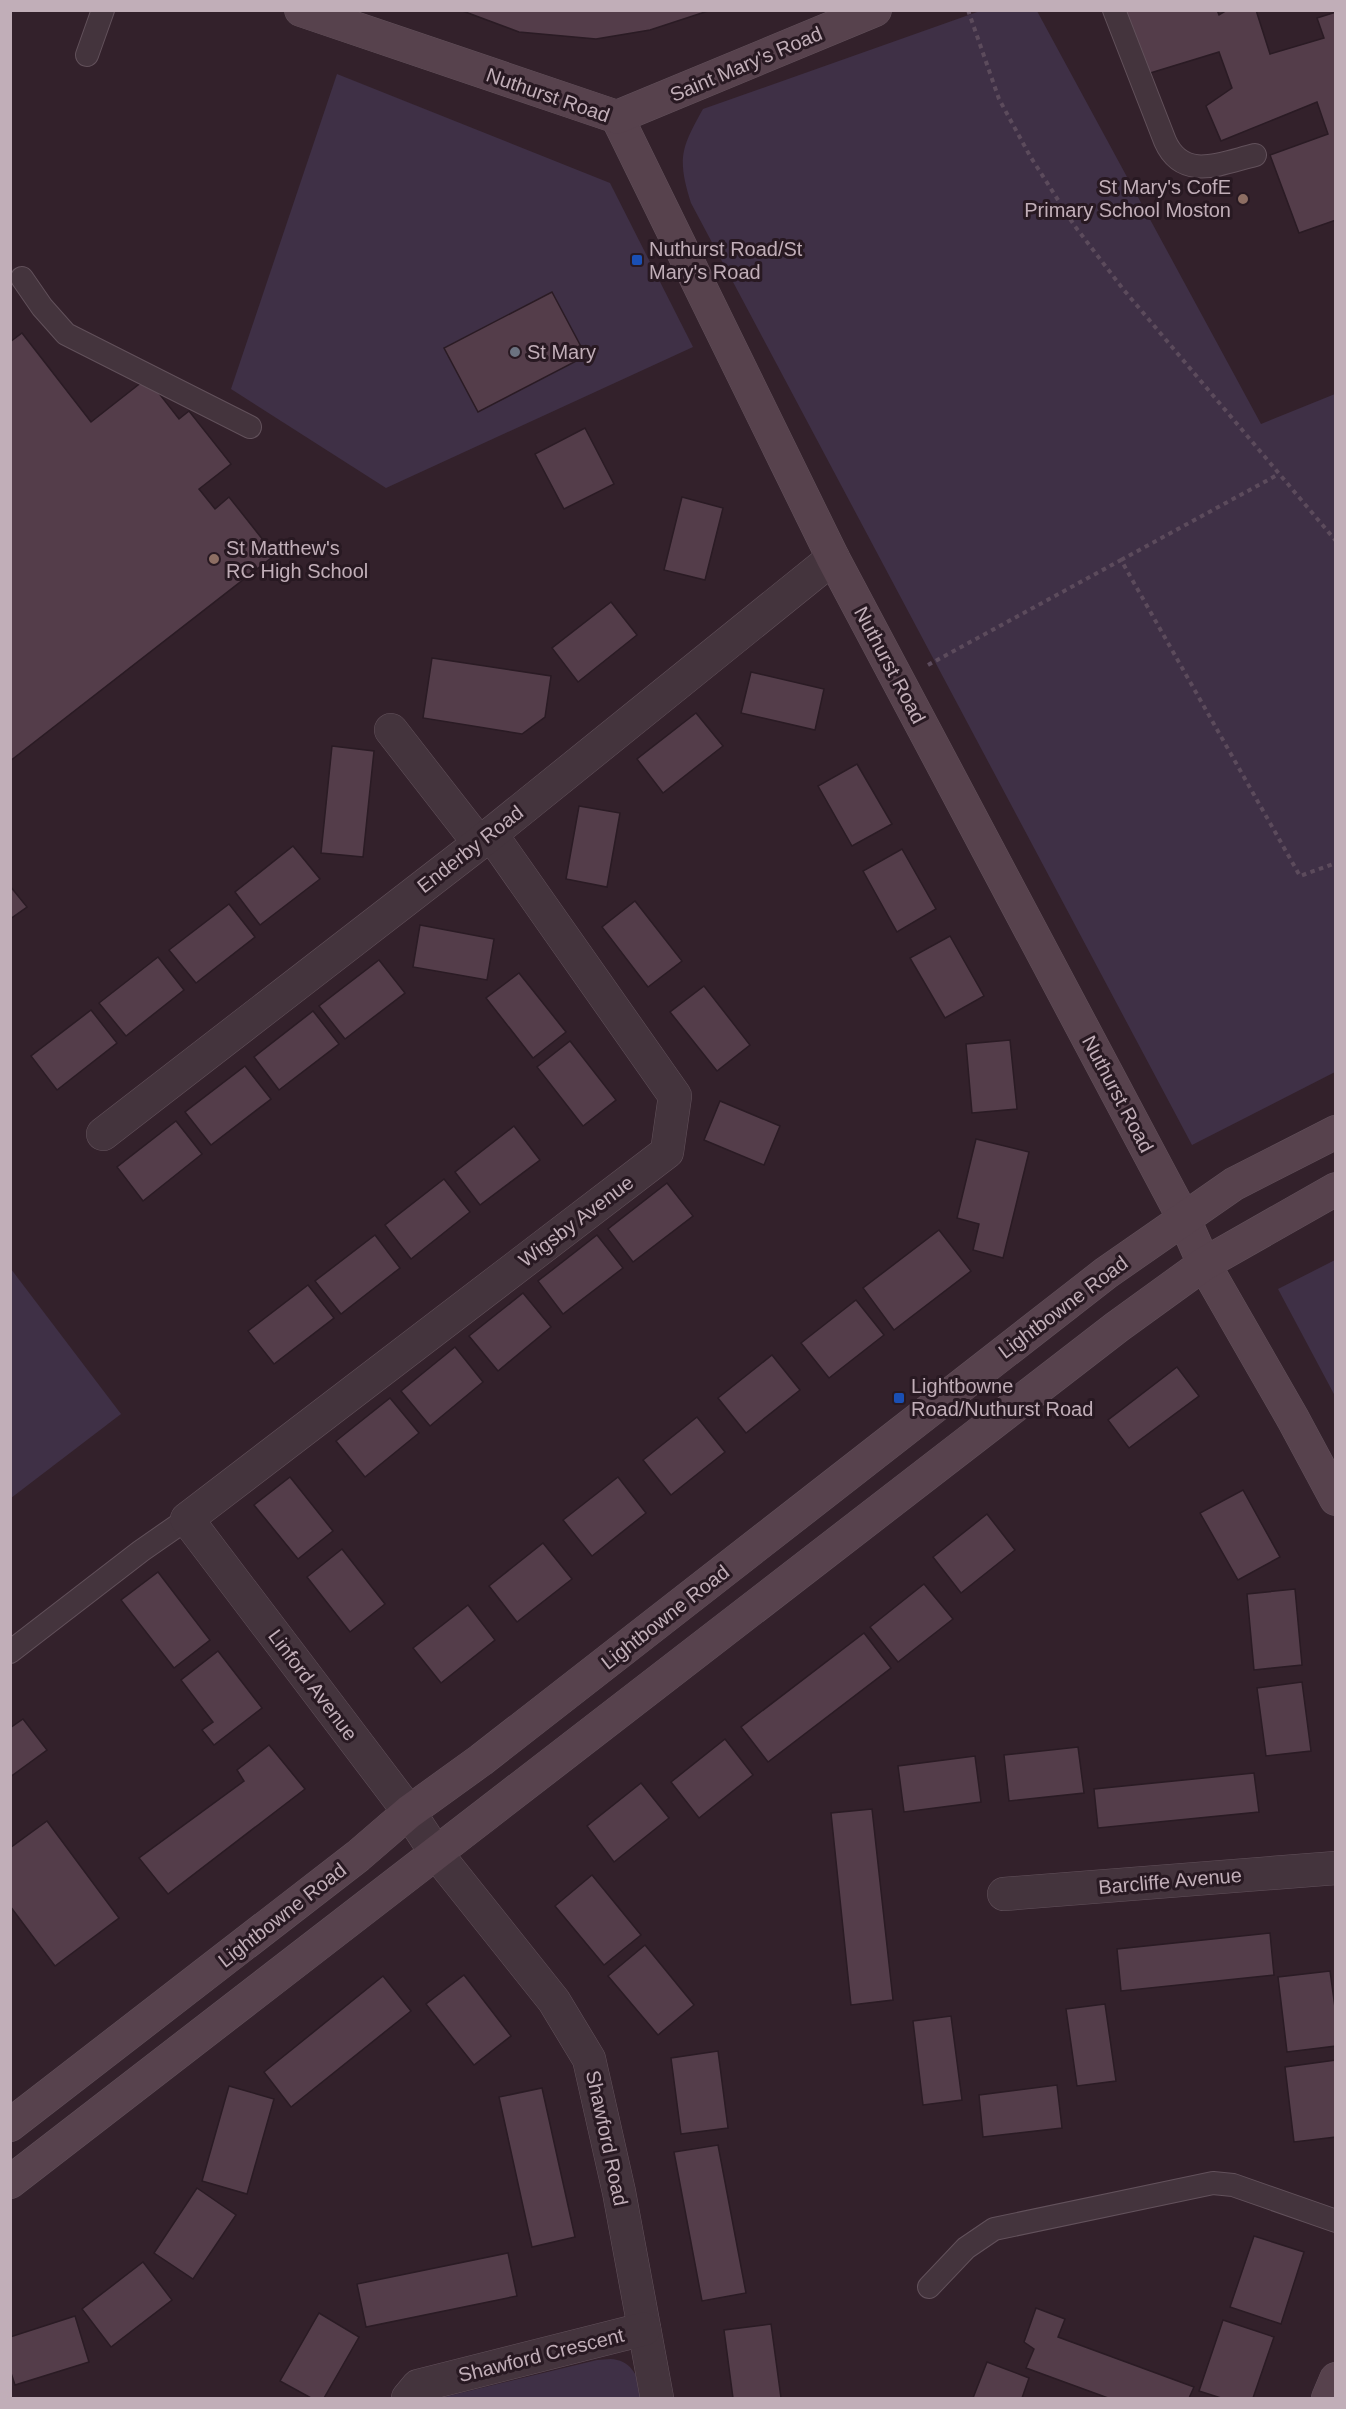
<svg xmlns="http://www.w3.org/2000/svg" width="1346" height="2409" viewBox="0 0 1346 2409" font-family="Arial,sans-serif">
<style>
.green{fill:#3f3046}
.building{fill:#543d4a;stroke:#2a1b24;stroke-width:1.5}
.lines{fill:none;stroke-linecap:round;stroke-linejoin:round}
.lane-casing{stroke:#62515b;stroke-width:24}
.street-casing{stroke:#62515b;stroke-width:34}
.secondary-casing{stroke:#62515b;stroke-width:34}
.path{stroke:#5c4b5c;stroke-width:4;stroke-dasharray:4.5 4.5;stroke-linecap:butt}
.lane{stroke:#44343d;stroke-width:22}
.street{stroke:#44343d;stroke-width:33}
.secondary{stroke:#57424d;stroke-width:33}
.education-dot{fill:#8d6e63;stroke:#281922;stroke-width:2}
.transit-dot{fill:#1a4fb4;stroke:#281922;stroke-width:2}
.worship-dot{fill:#6b7280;stroke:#281922;stroke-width:2}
.labels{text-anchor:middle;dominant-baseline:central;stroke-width:6;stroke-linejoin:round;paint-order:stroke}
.street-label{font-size:20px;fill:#c1aeb8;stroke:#281922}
.poi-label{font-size:20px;fill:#c1aeb8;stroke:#281922;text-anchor:start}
</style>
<rect width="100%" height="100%" fill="#33212b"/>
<!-- green -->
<g class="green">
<path d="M980 11H1037L1261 424 1335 394V1072L1192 1145 691 203C677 159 681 148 703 109Z"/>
<polygon points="337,74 610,183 693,347 386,488 231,389"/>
<polygon points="1335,1260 1335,1396 1278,1289"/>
<polygon points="11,1269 121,1414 11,1498 10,1270"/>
<path d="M597 2360C604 2360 611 2358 617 2360 634 2363 641 2384 644 2398H440Z"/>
</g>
<!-- building -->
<g class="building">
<polygon points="460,10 711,10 650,30 596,39 519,32"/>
<polygon points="1125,10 1217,10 1219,15 1227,10 1256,10 1270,54 1324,38 1317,18 1336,12 1336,220 1299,233 1270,155 1328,134 1317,102 1221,141 1206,106 1232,88 1219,52 1147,74"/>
<polygon points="552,292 586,356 478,412 444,348"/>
<polygon points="22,333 91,422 147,378 179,419 189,411 231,464 199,489 215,509 229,497 275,555 10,761 10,342"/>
<polygon points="585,428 614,484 564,509 535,454"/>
<polygon points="682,497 723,508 705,580 664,570"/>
<polygon points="611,602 637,635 578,682 552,648"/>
<polygon points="432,658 551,676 545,717 522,734 423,718"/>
<polygon points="751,672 824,689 815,730 741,713"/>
<polygon points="696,713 723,746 663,793 637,759"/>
<polygon points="332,746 374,751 363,857 321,853"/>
<polygon points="857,764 892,824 852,846 818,786"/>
<polygon points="579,806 620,813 607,887 566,879"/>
<polygon points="293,846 320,879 260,925 235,892"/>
<polygon points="902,849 936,909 897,932 863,871"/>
<polygon points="10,886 27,907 10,919"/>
<polygon points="635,901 682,961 648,987 602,927"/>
<polygon points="229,904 255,937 196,983 169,950"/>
<polygon points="420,925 494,939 487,980 413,967"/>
<polygon points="950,936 984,996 945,1018 910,958"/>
<polygon points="158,957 184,990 126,1036 99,1003"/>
<polygon points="379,960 405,993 345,1039 319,1006"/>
<polygon points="519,973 566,1032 533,1058 486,998"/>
<polygon points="704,986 750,1045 717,1071 670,1012"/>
<polygon points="91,1010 117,1043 57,1090 31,1056"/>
<polygon points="313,1011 339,1044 279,1090 254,1057"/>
<polygon points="1010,1040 1017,1109 972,1113 966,1044"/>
<polygon points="570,1041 616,1100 583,1126 537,1067"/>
<polygon points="245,1066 271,1099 211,1145 185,1112"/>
<polygon points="720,1101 780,1126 764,1165 704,1140"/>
<polygon points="176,1121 202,1154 143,1201 117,1167"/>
<polygon points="514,1126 540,1160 480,1205 455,1172"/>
<polygon points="976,1139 1029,1152 1003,1258 973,1250 979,1224 957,1218"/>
<polygon points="444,1179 470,1212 411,1259 385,1225"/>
<polygon points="667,1183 693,1216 633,1262 608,1229"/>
<polygon points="939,1230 971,1271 894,1330 863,1288"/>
<polygon points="375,1235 400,1268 341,1314 315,1281"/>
<polygon points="597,1235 623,1268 563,1314 538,1281"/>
<polygon points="308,1285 334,1318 274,1364 248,1331"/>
<polygon points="523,1293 551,1327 498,1371 469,1336"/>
<polygon points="856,1300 884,1335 829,1378 801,1343"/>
<polygon points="455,1347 483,1382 430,1426 401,1391"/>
<polygon points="772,1355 800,1390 746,1433 718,1398"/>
<polygon points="1177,1367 1199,1396 1129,1448 1108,1420"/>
<polygon points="390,1398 419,1433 365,1477 336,1441"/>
<polygon points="697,1417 725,1452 671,1495 643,1460"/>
<polygon points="290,1477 333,1531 298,1559 254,1505"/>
<polygon points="618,1477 646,1513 592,1556 563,1520"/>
<polygon points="1243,1490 1280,1557 1238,1580 1200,1513"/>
<polygon points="987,1514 1015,1550 961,1593 933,1557"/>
<polygon points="543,1543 572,1579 517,1622 489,1586"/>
<polygon points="342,1549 385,1604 350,1632 307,1577"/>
<polygon points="158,1572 210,1640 174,1668 121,1600"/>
<polygon points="924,1584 953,1619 898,1662 870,1627"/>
<polygon points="1295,1589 1302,1665 1254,1670 1247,1594"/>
<polygon points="468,1605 495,1640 441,1683 413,1648"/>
<polygon points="864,1633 891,1668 768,1762 741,1727"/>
<polygon points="218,1651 262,1708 214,1745 202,1730 213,1722 181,1680"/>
<polygon points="1302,1682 1311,1751 1266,1756 1257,1688"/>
<polygon points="23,1719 47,1750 10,1777 10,1728"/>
<polygon points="725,1739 753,1775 699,1818 671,1782"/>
<polygon points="269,1745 305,1789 168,1894 139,1858 244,1781 237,1770"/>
<polygon points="1078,1747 1084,1793 1009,1801 1004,1755"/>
<polygon points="975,1756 981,1802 904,1812 898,1766"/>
<polygon points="1254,1773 1259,1812 1098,1828 1094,1789"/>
<polygon points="641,1783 669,1818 614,1862 587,1826"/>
<polygon points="872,1809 893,2000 851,2005 831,1813"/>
<polygon points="47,1821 119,1918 55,1966 10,1906 10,1848"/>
<polygon points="592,1875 641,1935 604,1965 555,1906"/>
<polygon points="1270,1933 1274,1975 1121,1991 1117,1949"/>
<polygon points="645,1945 694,2005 658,2035 608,1976"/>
<polygon points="1330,1971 1336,2015 1336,2046 1287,2052 1278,1977"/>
<polygon points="464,1975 511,2036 474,2065 426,2004"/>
<polygon points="383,1976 411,2011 291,2107 264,2072"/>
<polygon points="1105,2004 1116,2081 1077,2086 1066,2009"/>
<polygon points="951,2016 962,2100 923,2105 913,2021"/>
<polygon points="718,2051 728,2128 681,2134 671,2058"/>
<polygon points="1336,2060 1336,2137 1294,2142 1285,2067"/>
<polygon points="1057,2085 1062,2128 983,2137 979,2095"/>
<polygon points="229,2086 274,2099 247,2194 202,2181"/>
<polygon points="542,2088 575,2237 532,2247 499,2097"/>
<polygon points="718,2145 746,2293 702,2301 674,2152"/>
<polygon points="197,2188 236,2215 193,2279 154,2253"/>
<polygon points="1254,2236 1304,2252 1281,2324 1230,2307"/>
<polygon points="508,2253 517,2296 366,2327 357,2284"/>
<polygon points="143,2262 172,2300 111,2347 82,2309"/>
<polygon points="1036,2308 1065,2319 1058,2337 1194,2387 1189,2398 1108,2398 1026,2368 1034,2349 1024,2342"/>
<polygon points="319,2313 359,2337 324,2398 311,2398 280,2381"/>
<polygon points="75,2316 89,2362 15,2385 10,2370 10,2337"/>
<polygon points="1223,2320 1274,2337 1253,2398 1221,2398 1199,2391"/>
<polygon points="771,2324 781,2398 733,2398 724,2330"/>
<polygon points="987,2362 1029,2378 1022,2398 973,2398"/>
</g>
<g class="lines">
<!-- lane casing -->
<g class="lane-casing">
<g id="lane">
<path d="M1114 10 1165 141C1183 182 1222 163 1255 155"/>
<polyline points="87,55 103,10"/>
<polyline points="22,278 42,307 66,334 250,427"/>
<polyline points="10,1652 141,1551 187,1519"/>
<polyline points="929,2287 966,2248 994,2229 1213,2183 1233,2185 1336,2221"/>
</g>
</g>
<!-- street casing -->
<g class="street-casing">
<g id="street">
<polyline points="391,730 479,843"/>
<polyline points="491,834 675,1096 667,1152 187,1519 409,1812 436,1853 554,2001 589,2059 619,2192 657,2398"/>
<polyline points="103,1134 491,834 833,558"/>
<polyline points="1004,1894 1336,1868"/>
<polyline points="408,2398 418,2386 644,2329"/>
</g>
</g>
<!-- secondary casing -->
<g class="secondary-casing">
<g id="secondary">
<polyline points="301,10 617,117 833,558 1184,1219 1204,1264 1293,1419 1336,1499"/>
<polyline points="617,117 875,10"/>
<polyline points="10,2125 358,1856 409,1812 481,1760 1106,1273 1234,1184 1336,1132"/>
<polyline points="10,2182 1117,1327 1204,1264 1336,1189"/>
<polyline points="1328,2398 1336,2379"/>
</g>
</g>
<!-- path -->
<g class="path">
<polyline points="968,10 999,99 1030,156 1074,225 1123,289 1336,541"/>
<polyline points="1121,560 1279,474"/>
<polyline points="928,665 1121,560 1300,876 1336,863"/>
</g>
<!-- lane -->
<use href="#lane" class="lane"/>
<!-- street -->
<use href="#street" class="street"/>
<!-- secondary -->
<use href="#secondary" class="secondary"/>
</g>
<!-- markers -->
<g class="education-dot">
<circle cx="1243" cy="199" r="6"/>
<circle cx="214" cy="559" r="6"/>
</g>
<g class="transit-dot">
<rect x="631" y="254" width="12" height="12" rx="3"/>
<rect x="893" y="1392" width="12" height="12" rx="3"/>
</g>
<circle class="worship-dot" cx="515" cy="352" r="6"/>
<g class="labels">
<!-- street labels -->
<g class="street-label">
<text transform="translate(746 64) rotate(-23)">Saint Mary's Road</text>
<text transform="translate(548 95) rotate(19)">Nuthurst Road</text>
<text transform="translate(890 665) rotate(62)">Nuthurst Road</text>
<text transform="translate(470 849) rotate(-38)">Enderby Road</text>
<text transform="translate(1118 1094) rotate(62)">Nuthurst Road</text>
<text transform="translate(576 1221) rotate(-37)">Wigsby Avenue</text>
<text transform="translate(1063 1307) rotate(-37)">Lightbowne Road</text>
<text transform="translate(665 1617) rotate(-38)">Lightbowne Road</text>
<text transform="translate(313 1685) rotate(53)">Linford Avenue</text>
<text transform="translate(1170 1881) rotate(-5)">Barcliffe Avenue</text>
<text transform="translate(282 1915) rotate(-38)">Lightbowne Road</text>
<text transform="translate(607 2138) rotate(78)">Shawford Road</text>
<text transform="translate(541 2355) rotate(-14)">Shawford Crescent</text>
</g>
<!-- poi labels -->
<g class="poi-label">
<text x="1231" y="187" text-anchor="end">St Mary's CofE<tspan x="1231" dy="23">Primary School Moston</tspan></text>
<text x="649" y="249">Nuthurst Road/St<tspan x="649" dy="23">Mary's Road</tspan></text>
<text x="527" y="352">St Mary</text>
<text x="226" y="548">St Matthew's<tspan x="226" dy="23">RC High School</tspan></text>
<text x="911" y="1386">Lightbowne<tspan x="911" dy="23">Road/Nuthurst Road</tspan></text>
</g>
</g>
<!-- border -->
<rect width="1346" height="2409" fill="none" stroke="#c1aeb8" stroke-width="24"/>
</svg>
